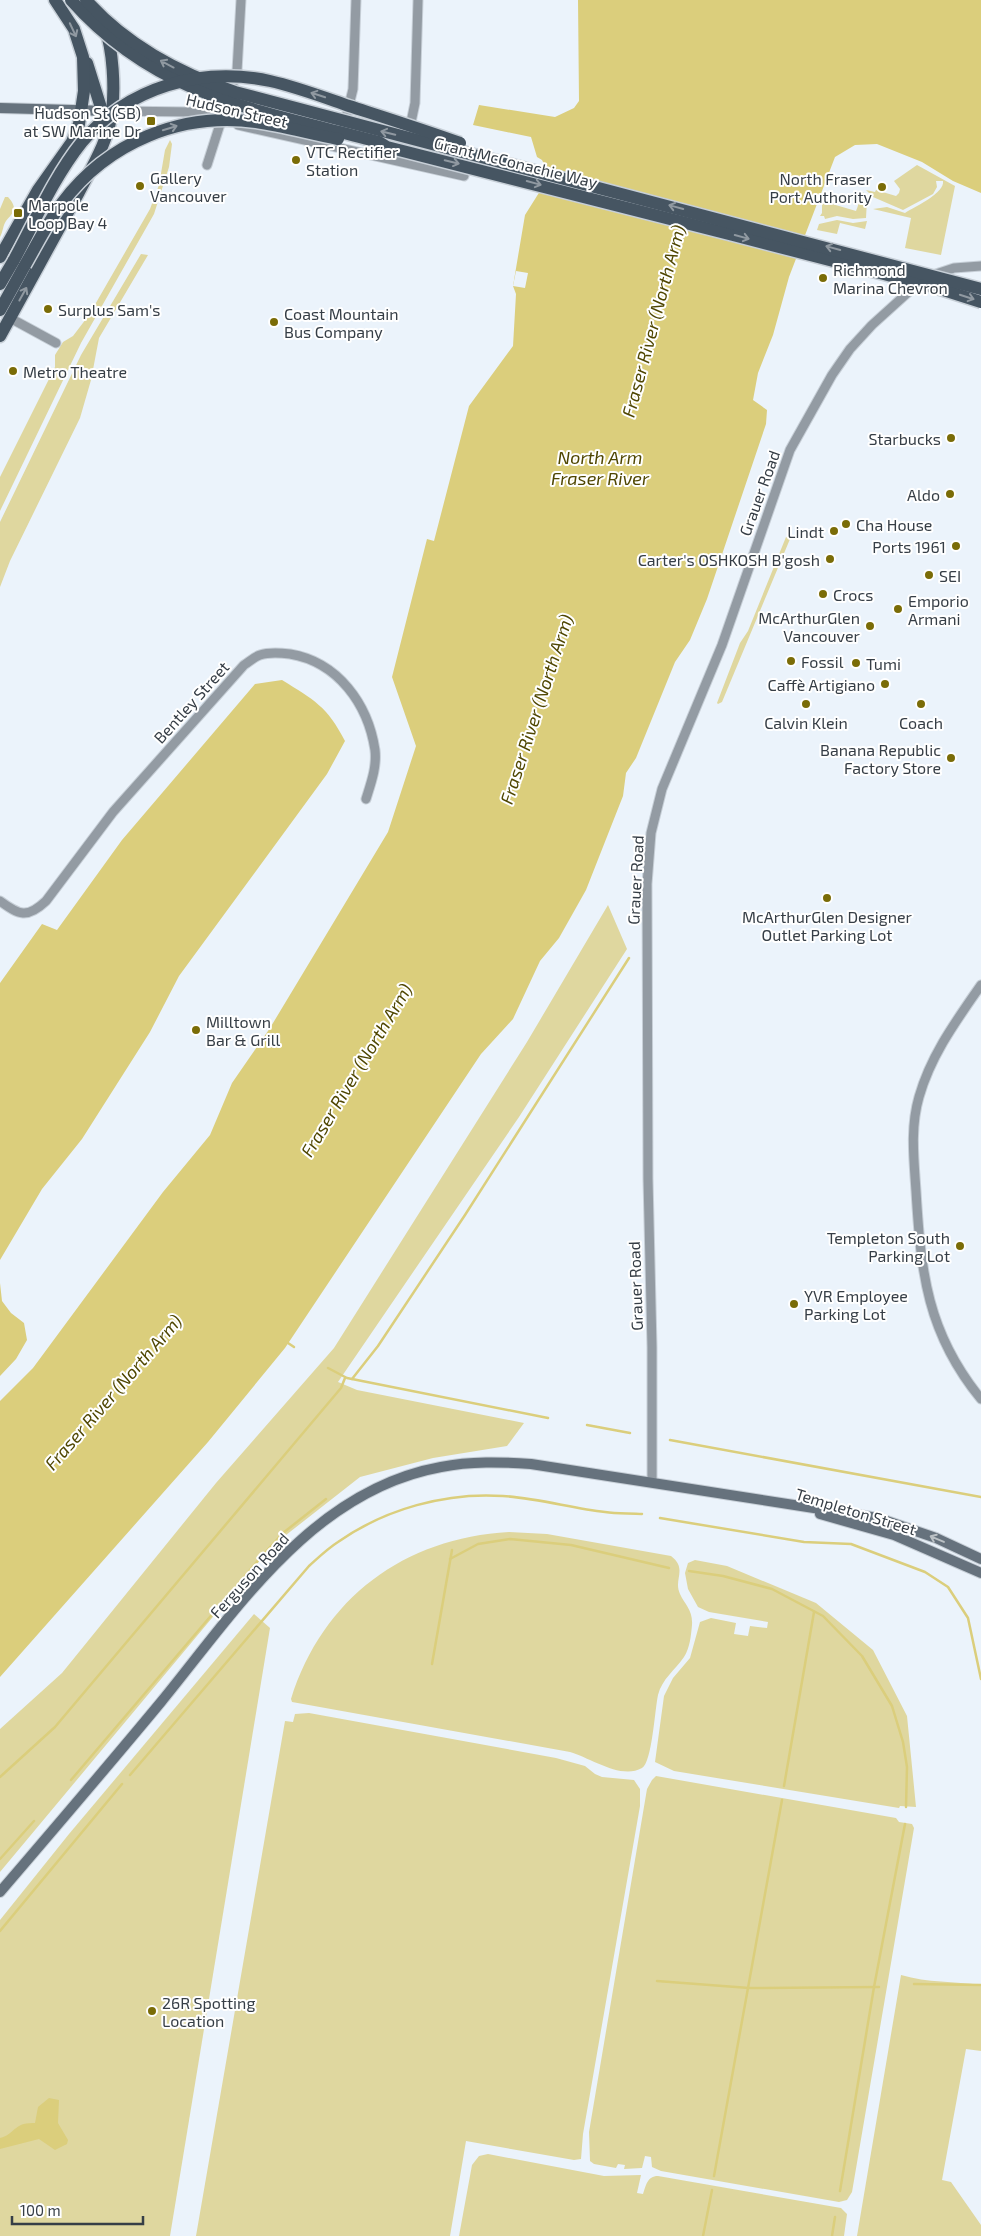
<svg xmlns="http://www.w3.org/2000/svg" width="981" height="2236" viewBox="0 0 981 2236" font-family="'Exo 2',sans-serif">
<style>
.green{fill:#dfd79f}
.water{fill:#dbce7c}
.pier{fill:#ebf3fb}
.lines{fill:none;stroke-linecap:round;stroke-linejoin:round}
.stream{stroke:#dbce7c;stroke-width:2.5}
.street-casing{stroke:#c7cfd7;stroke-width:11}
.secondary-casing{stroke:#c7cfd7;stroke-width:12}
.primary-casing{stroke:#c7cfd7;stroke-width:15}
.street{stroke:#939ba3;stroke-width:9}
.secondary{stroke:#66727d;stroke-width:10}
.primary{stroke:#465562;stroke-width:12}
.primary-bridge-casing{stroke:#c7cfd7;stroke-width:15;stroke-linecap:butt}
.primary-bridge{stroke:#465562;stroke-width:12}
.oneway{stroke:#9099a1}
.oneway2{stroke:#bac0c4}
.poi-dot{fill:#7a6c07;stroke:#fff;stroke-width:2}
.labels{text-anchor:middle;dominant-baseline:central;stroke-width:4;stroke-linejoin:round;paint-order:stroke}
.street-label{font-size:16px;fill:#363e46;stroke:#fff}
.poi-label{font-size:16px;fill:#363e46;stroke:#fff;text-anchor:start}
.water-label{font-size:18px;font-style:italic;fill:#4f4601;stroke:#fff}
</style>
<rect width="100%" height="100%" fill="#ebf3fb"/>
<!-- green -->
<g class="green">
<polygon points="170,140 172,144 169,167 154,214 81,343 0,511 0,477 55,367 55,355 63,342 73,336 89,315 150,209 159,185 165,150"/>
<path d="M917 165 955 186 941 255 905 248 911 218 873 209 887 207 905 213C916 206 945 193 943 181H936L937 187 933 194 903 210 873 197 866 190 875 192 876 190 896 196 899 193 900 189 894 181Z"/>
<polygon points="863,192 867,200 866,218 853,219 837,216 825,219 824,216 820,216 822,213 822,201 856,211"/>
<path d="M5 197H8C18 208 14 212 6 221 3 225 3 232 0 237V209Z"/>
<polygon points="837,220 853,223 867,221 865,229 840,223 837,234 817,230 819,224"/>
<polygon points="141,254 148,255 99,338 91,380 80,418 10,561 0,587 0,522 81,355"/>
<polygon points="786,537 790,539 722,702 718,704 717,703 740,643 748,631"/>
<polygon points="608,905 627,949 519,1117 338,1382 357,1390 524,1423 507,1446 433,1458 360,1477 272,1546 0,1872 0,1729 62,1673 216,1483 334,1348 527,1042"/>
<path d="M509 1532 547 1534 671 1556C688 1569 673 1579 680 1594 685 1605 693 1610 692 1625 691 1635 690 1648 684 1657 675 1670 662 1679 658 1695 655 1708 652 1763 642 1768 621 1780 591 1758 570 1752L292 1702 291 1699C323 1598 404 1538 509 1532Z"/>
<polygon points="695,1560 727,1566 816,1603 873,1650 907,1716 916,1807 900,1806 899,1808 674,1771 655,1762 664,1696 673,1678 690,1658 700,1622 711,1618 736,1623 734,1634 748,1636 750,1626 767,1628 768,1622 709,1612 698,1607 688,1589 685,1573 688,1563"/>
<polygon points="254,1614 270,1628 170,2236 0,2236 0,1920 69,1834"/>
<polygon points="309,1713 556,1758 585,1766 595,1774 602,1777 634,1780 640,1789 640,1806 583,2134 581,2159 574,2160 466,2141 450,2236 196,2236 285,1721 293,1722 295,1714"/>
<polygon points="656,1776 896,1818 899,1822 912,1824 914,1828 852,2192 847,2200 839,2202 661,2171 652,2167 651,2157 645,2156 642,2168 624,2169 625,2165 618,2164 616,2168 594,2164 590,2161 589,2132 647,1789 652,1780"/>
<path d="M901 1975C928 1983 954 1981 981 1985V2051L966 2049 942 2180 951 2182 981 2225V2236H857Z"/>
<path d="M488 2154 604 2176 641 2175 637 2193 643 2194C646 2186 647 2176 658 2176L841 2208 847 2214 844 2236H459L472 2165 479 2156Z"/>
</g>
<!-- water -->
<g class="water">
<polygon points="578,0 981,0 981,193 953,181 922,162 877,144 855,145 835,157 789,277 773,335 758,373 753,400 767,410 766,424 707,599 690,640 675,662 636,758 626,773 623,796 586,890 559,938 540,961 513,1019 481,1054 285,1348 208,1442 0,1677 0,1401 33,1368 163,1192 210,1135 232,1083 270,1028 388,832 416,746 392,677 427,539 434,541 469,406 513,346 516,294 513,286 525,215 547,180 545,166 542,160 537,157 531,137 473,125 479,105 555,117 574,108 579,101"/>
<path d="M282 680C314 700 327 706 345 741L327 774 179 976 150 1032 82 1139 42 1189 0 1260V983L42 924 57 930 122 840 255 684Z"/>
<polygon points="0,1283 2,1301 11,1313 24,1323 27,1340 16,1359 0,1376"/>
<path d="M49 2098 59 2100 58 2123 68 2140 67 2144 55 2150 39 2139 0 2149V2138C16 2134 13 2122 35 2123L38 2107Z"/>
</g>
<!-- pier -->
<polygon class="pier" points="516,271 528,273 525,288 513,286"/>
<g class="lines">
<!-- stream -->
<g class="stream">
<polyline points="288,1343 294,1347"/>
<polyline points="328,1368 347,1378 548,1418"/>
<polyline points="352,1379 378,1346 465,1215 629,958"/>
<polyline points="587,1425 630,1433"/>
<polyline points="670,1440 981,1497"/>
<polyline points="660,1518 804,1542 851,1544 925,1572 948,1587 968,1618 981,1679"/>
<polyline points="450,1559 478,1544 510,1539 571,1545 669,1568"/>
<polyline points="689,1571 723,1576 772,1589 823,1616 862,1656 892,1706 903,1742 907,1767 906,1807"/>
<polyline points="432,1664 452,1550"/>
<path d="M130 1775 309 1566C318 1558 327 1549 338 1542 385 1509 446 1492 503 1496 537 1498 571 1508 605 1512 617 1514 630 1513 642 1514"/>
<polyline points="0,1777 55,1727 341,1388 345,1378"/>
<polyline points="71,1780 261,1557 283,1533 326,1499"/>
<polyline points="784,1786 814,1612"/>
<polyline points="0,1859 34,1821"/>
<polyline points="0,1931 122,1784"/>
<polyline points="657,1981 749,1988 879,1987"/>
<polyline points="914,1984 981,1985"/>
<polyline points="714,2176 782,1800"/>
<polyline points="840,2191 874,1987 905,1824"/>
<polyline points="703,2236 712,2190"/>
<polyline points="832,2236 835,2217"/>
</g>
<!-- street casing -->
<g class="street-casing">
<g id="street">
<polyline points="115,111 193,112 216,119"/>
<polyline points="238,125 464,176"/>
<polyline points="344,126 353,89 356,0"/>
<polyline points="404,156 415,103 418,0"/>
<polyline points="207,165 237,71 241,0"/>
<polyline points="10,318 56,343"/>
<path d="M0 901C19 915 27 919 46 901L113 812 244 665C249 662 254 657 260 655 269 652 281 653 290 654 338 662 368 704 375 750 377 767 371 783 366 799"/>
<path d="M981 985C956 1021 931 1055 919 1097 910 1128 914 1160 916 1191 921 1273 927 1333 981 1399"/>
<polyline points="652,1482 652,1347 648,1179 647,884 651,833 662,789 722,645 790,450 832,375 850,349 872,325 924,278 954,268 981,266"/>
</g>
</g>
<!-- secondary casing -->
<g class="secondary-casing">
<g id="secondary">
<polyline points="0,108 109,111"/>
<polyline points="820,1514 894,1535 981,1573"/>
<path d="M0 1892C54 1829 108 1766 161 1702 237 1609 313 1490 441 1467 471 1461 501 1462 531 1464L878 1518 936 1538 981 1559"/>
</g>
</g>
<!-- primary casing -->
<g class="primary-casing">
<g id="primary">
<polyline points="87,63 102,111"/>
<polyline points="0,257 38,190 72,142 79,124 84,91 83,57 74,29 55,0"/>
<polyline points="0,284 14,260"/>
<polyline points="0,310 25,265"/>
<path d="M0 336C26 288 53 240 79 192 92 167 109 140 112 111 115 88 113 50 105 28"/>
</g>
</g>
<!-- street -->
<use href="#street" class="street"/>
<!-- secondary -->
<use href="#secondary" class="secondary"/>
<!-- primary -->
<use href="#primary" class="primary"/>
<!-- primary-bridge casing -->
<g class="primary-bridge-casing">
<g id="primary-bridge">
<path d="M71 0C157 97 261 111 379 142L387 147 733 235 934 287 981 302"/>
<path d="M86 0C126 45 178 73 235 92L981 289"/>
<path d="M14 260C35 221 54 177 82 142 128 87 201 66 270 81 297 87 323 97 349 106 386 118 424 130 460 143"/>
<path d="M25 265C37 244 48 222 62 203 108 142 181 112 256 122 284 126 311 134 338 139"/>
</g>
</g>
<!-- primary-bridge -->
<use href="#primary-bridge" class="primary-bridge"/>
</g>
<!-- one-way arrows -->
<defs><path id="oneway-shaft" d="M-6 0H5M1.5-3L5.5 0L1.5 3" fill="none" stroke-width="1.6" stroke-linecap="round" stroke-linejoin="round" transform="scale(1.25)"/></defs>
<g class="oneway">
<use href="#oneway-shaft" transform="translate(73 30) rotate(65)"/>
<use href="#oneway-shaft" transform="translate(167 64) rotate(-152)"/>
<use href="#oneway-shaft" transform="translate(318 95) rotate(-162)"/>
<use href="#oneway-shaft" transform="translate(170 128) rotate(-17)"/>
<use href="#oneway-shaft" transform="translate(388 133) rotate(-166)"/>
<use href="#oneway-shaft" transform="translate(452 162) rotate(13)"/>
<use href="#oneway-shaft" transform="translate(534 183) rotate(15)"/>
<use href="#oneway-shaft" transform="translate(676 207) rotate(-165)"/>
<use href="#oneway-shaft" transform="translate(742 237) rotate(15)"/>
<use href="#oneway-shaft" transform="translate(833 248) rotate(-165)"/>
<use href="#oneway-shaft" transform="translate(23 294) rotate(-61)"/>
<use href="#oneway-shaft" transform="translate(967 297) rotate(18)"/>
</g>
<use class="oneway2" href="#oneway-shaft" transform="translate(937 1539) rotate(-157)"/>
<!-- markers -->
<g class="poi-dot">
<rect x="146" y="116" width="10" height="10" rx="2.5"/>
<circle cx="296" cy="160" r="5"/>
<circle cx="140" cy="186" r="5"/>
<circle cx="882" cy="187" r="5"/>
<rect x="13" y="208" width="10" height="10" rx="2.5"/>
<circle cx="823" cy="278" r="5"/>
<circle cx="48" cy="309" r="5"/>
<circle cx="274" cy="322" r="5"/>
<circle cx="13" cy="371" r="5"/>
<circle cx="951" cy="438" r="5"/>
<circle cx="950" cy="494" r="5"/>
<circle cx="846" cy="524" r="5"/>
<circle cx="834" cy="531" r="5"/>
<circle cx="956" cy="546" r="5"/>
<circle cx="830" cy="559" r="5"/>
<circle cx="929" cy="575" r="5"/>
<circle cx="823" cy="594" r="5"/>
<circle cx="898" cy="609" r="5"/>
<circle cx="870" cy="626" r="5"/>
<circle cx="791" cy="661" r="5"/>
<circle cx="856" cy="663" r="5"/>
<circle cx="885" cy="684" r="5"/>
<circle cx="806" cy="704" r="5"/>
<circle cx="921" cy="704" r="5"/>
<circle cx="951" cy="758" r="5"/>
<circle cx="827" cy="898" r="5"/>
<circle cx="196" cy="1030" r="5"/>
<circle cx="960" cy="1246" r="5"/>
<circle cx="794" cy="1304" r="5"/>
<circle cx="152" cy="2011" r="5"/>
</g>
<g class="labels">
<!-- street labels -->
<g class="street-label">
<text transform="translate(237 110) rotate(13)">Hudson Street</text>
<text transform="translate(516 162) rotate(14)">Grant McConachie Way</text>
<text transform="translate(759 493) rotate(-70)">Grauer Road</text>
<text transform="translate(191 702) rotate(-48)">Bentley Street</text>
<text transform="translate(635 880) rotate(-87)">Grauer Road</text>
<text transform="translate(635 1286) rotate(-92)">Grauer Road</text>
<text transform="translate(856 1511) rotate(17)">Templeton Street</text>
<text transform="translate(249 1575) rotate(-48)">Ferguson Road</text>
</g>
<!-- poi labels -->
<g class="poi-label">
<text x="141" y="112" text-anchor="end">Hudson St (SB)<tspan x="141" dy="18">at SW Marine Dr</tspan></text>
<text x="306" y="151">VTC Rectifier<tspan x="306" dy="18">Station</tspan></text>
<text x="150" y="177">Gallery<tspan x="150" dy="18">Vancouver</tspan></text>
<text x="872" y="178" text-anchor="end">North Fraser<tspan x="872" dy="18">Port Authority</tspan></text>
<text x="28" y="204">Marpole<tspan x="28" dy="18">Loop Bay 4</tspan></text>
<text x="833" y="269">Richmond<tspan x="833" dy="18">Marina Chevron</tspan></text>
<text x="58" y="309">Surplus Sam's</text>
<text x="284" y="313">Coast Mountain<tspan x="284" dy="18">Bus Company</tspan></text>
<text x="23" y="371">Metro Theatre</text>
<text x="941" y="438" text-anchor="end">Starbucks</text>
<text x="940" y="494" text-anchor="end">Aldo</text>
<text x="856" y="524">Cha House</text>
<text x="824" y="531" text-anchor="end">Lindt</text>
<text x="946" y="546" text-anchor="end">Ports 1961</text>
<text x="820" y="559" text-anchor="end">Carter's OSHKOSH B'gosh</text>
<text x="939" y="575">SEI</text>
<text x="833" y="594">Crocs</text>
<text x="908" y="600">Emporio<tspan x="908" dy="18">Armani</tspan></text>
<text x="860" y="617" text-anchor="end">McArthurGlen<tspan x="860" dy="18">Vancouver</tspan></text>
<text x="801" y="661">Fossil</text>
<text x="866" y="663">Tumi</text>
<text x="875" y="684" text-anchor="end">Caffè Artigiano</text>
<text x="806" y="722" text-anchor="middle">Calvin Klein</text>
<text x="921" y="722" text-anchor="middle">Coach</text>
<text x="941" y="749" text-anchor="end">Banana Republic<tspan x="941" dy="18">Factory Store</tspan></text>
<text x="827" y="916" text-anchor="middle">McArthurGlen Designer<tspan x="827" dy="18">Outlet Parking Lot</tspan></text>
<text x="206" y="1021">Milltown<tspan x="206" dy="18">Bar &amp; Grill</tspan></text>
<text x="950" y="1237" text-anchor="end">Templeton South<tspan x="950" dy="18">Parking Lot</tspan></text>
<text x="804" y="1295">YVR Employee<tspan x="804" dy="18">Parking Lot</tspan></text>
<text x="162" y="2002">26R Spotting<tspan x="162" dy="18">Location</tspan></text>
</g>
<!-- water labels -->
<g class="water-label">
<text transform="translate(653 321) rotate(-75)">Fraser River (North Arm)</text>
<text x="600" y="457">North Arm<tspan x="600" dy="21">Fraser River</tspan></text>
<text transform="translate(536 709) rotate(-72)">Fraser River (North Arm)</text>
<text transform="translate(356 1070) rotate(-59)">Fraser River (North Arm)</text>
<text transform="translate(113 1392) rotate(-49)">Fraser River (North Arm)</text>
</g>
</g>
<!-- scale -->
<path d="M12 2216v8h131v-8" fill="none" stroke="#363e46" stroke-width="2.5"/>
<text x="20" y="2216" font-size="15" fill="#363e46" stroke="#ffffff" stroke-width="4" paint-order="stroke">100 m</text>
</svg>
